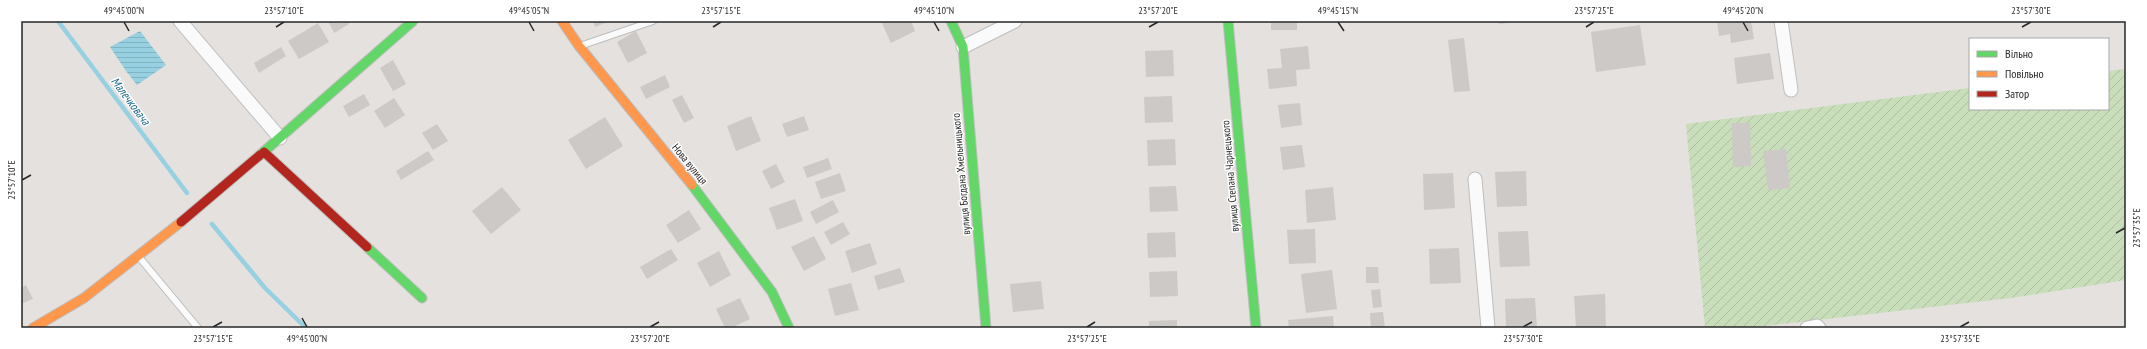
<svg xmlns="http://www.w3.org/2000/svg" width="2147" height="349" viewBox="0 0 2147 349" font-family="'PT Sans Narrow',sans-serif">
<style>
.garden{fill:url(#garden-furrows)}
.water{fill:url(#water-rules)}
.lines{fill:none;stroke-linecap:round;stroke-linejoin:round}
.stream{stroke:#97d0e0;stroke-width:4.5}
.building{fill:#ccc9c7}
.lane-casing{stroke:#bebebf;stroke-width:8}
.street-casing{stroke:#bebebf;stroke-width:15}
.fast-casing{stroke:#bebebf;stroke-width:11}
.slow-casing{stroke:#bebebf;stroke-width:11}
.jam-casing{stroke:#bebebf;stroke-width:11}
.lane{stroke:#fbfafa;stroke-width:6}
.street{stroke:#fbfafa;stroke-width:13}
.fast{stroke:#63d668;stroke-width:9}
.slow{stroke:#ff974d;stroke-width:9}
.jam{stroke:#b3261e;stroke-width:9}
.ticks{fill:none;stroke:#272727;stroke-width:1.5}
.labels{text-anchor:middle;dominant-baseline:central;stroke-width:3;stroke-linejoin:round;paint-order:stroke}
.street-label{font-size:11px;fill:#272727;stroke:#fff}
.water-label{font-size:12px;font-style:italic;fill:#1a6689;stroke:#fff}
.neatline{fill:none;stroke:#272727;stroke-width:1.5}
.ticks-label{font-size:10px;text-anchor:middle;fill:#272727}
</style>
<defs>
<pattern id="garden-furrows" width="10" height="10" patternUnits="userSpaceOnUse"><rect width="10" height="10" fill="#c8ddb9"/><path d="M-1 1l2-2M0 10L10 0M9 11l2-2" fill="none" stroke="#acbe9f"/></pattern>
<pattern id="water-rules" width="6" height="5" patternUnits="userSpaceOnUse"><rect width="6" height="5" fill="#97d0e0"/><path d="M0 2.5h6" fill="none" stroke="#82b3c0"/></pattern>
</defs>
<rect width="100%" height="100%" fill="#e4e1de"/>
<!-- garden -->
<polygon class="garden" points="2126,69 2126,280 2011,298 1746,328 1705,328 1686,124 1970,88 1970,109 2108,109 2108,71"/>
<!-- water -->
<polygon class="water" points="140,31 166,65 137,85 126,71 110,47"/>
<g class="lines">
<!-- stream -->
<g class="stream">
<polyline points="58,21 187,193"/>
<polyline points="212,224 265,288 306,328"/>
</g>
</g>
<!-- building -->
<g class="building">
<polygon points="328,21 348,21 349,24 334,33"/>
<polygon points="593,21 610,21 595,27"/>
<polygon points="881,21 911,21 915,31 891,43"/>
<rect x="1271" y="21" width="26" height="9"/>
<polygon points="1499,21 1514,21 1514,22 1499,24"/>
<polygon points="1717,21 1751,21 1754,39 1731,43 1730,34 1719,36"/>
<polygon points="318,23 329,42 299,59 288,41"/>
<polygon points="1640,25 1646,65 1596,72 1591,32"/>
<polygon points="636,31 647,53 628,63 617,42"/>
<polygon points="1464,38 1470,91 1454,92 1448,40"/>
<polygon points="1308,46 1310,69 1296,70 1297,86 1269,89 1267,69 1282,68 1280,49"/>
<polygon points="281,47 286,56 259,73 254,63"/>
<polygon points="1173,50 1174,76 1146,77 1145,51"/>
<polygon points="1770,53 1774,79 1737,84 1734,58"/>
<polygon points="393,60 406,84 393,91 380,68"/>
<polygon points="665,75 670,87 646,99 640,87"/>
<polygon points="364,94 370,105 349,117 343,106"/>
<polygon points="682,95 694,118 684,123 672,100"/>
<polygon points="1172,96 1173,122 1145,123 1144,97"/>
<polygon points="394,98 405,115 385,128 374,111"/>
<polygon points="1300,103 1302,125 1281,128 1278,105"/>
<polygon points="751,116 761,141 736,151 727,126"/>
<polygon points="804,116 809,130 787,137 782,124"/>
<polygon points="605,117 623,146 586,169 568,140"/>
<polygon points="1732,123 1750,123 1751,166 1733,167"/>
<polygon points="437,124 448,141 433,150 422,133"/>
<polygon points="1175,139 1176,165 1148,166 1147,140"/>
<polygon points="1302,145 1305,167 1283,170 1280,147"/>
<polygon points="1786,149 1790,188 1768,190 1763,151"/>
<polygon points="428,151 434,160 401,180 396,171"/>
<polygon points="828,158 832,169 807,178 803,167"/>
<polygon points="776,164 785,182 771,189 762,171"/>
<polygon points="1526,171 1527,206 1497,207 1495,172"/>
<polygon points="840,173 846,191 821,199 815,182"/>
<polygon points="1453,173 1455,208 1424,210 1423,174"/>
<polygon points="1176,186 1178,211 1150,212 1149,187"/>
<polygon points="502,187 521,210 491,234 472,211"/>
<polygon points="1333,187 1336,220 1307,223 1305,190"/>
<polygon points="795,199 803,221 777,230 769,208"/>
<polygon points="833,200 839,212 816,224 810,212"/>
<polygon points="689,210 701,229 678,243 666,225"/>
<polygon points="843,222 850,234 831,245 824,232"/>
<polygon points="1315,229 1316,263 1289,264 1287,230"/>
<polygon points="1528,231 1530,266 1500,267 1498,232"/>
<polygon points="1175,232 1176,257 1148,258 1147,233"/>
<polygon points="814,236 826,259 804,271 791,247"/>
<polygon points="870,243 877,264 852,273 845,251"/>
<polygon points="1459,248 1461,283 1430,284 1429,249"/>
<polygon points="671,249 678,260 647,279 640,267"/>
<polygon points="719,251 731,275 710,287 697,263"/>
<polygon points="1366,267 1378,267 1379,283 1366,283"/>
<polygon points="900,268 905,282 878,290 874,276"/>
<polygon points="1332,270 1337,309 1306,313 1301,274"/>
<polygon points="1177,271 1178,296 1150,297 1149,272"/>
<polygon points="1041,281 1044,309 1013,312 1010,284"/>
<polygon points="851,283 859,310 835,316 828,289"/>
<polygon points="26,285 33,299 21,304 21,288"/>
<polygon points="1380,289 1382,307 1373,308 1371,290"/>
<polygon points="1605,294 1606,328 1576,328 1574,296"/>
<polygon points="740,298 750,319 731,328 725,328 716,309"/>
<polygon points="1535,298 1537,328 1506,328 1505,299"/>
<polygon points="1383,312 1385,328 1371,328 1370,313"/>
<polygon points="1333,316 1334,328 1289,328 1288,320"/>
<polygon points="1177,320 1177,328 1149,328 1149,321"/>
</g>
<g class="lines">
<!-- lane casing -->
<g class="lane-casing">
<g id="lane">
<polyline points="580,46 653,21"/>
<polyline points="139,257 198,328"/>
</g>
</g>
<!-- street casing -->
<g class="street-casing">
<g id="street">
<polyline points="180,21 280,138"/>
<polyline points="1781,21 1791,90"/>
<polyline points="963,47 1015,21"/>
<polyline points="1475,179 1488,328"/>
<polyline points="1807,328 1817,326 1819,328"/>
</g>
</g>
<!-- fast casing -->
<g class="fast-casing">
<g id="fast">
<polyline points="951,21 963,47 986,328"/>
<polyline points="1228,21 1256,328"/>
<polyline points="260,155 413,21"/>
<polyline points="692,185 772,292 789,328"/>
<polyline points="367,247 422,298"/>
</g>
</g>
<!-- slow casing -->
<g class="slow-casing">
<g id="slow">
<polyline points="562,21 579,46 692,185"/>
<polyline points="33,328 84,298 181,222"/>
</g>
</g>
<!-- jam casing -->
<g class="jam-casing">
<g id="jam">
<polyline points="264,152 367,247"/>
<polyline points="181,222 260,155"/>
</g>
</g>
<!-- lane -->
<use href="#lane" class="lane"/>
<!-- street -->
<use href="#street" class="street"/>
<!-- fast -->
<use href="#fast" class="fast"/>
<!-- slow -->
<use href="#slow" class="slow"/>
<!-- jam -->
<use href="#jam" class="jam"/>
</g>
<!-- ticks -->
<path class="ticks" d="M124 22 129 31M529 22 534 31M934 22 939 31M1338 22 1344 31M1743 22 1748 31M276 27 284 22M713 27 721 22M1149 27 1158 22M1586 27 1594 22M2022 27 2031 22M22 180 31 175M2116 233 2125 228M302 318 307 327M213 327 222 322M650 327 659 322M1087 327 1095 322M1523 327 1532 322M1960 327 1969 322"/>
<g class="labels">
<!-- street labels -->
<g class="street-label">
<text transform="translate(690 164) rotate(51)">Нова вулиця</text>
<text transform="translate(961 174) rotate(-95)">вулиця Богдана Хмельницького</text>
<text transform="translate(1230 176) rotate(-95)">вулиця Степана Чарнецького</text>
</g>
<!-- water labels -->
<g class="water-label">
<text transform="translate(131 101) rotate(53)">Малечковача</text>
</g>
</g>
<!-- border -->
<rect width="2147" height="349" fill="none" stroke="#ffffff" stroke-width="44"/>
<!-- legend -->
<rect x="1969" y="38" width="140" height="72" fill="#ffffff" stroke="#a9a9a9"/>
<rect x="1977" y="51" width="20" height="6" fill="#63d668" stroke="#a9a9a9"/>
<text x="2005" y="58" font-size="12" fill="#272727">Вільно</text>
<rect x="1977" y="71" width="20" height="6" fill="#ff974d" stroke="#a9a9a9"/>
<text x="2005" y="78" font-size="12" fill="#272727">Повільно</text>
<rect x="1977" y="91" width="20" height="6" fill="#b3261e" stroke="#a9a9a9"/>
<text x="2005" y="98" font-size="12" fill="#272727">Затор</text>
<rect x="22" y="22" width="2103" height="305" class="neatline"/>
<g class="ticks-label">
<text x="124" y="14">49°45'00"N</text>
<text x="284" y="14">23°57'10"E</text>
<text x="529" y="14">49°45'05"N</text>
<text x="721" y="14">23°57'15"E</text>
<text x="934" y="14">49°45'10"N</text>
<text x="1158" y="14">23°57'20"E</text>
<text x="1338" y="14">49°45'15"N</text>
<text x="1594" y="14">23°57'25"E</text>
<text x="1743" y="14">49°45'20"N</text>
<text x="2031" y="14">23°57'30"E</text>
<text transform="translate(11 180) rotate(-90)" y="4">23°57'10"E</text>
<text transform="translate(2136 228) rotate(-90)" y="4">23°57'35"E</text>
<text x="213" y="342">23°57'15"E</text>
<text x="307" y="342">49°45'00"N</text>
<text x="650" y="342">23°57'20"E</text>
<text x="1087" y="342">23°57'25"E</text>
<text x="1523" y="342">23°57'30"E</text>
<text x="1960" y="342">23°57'35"E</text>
</g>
</svg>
